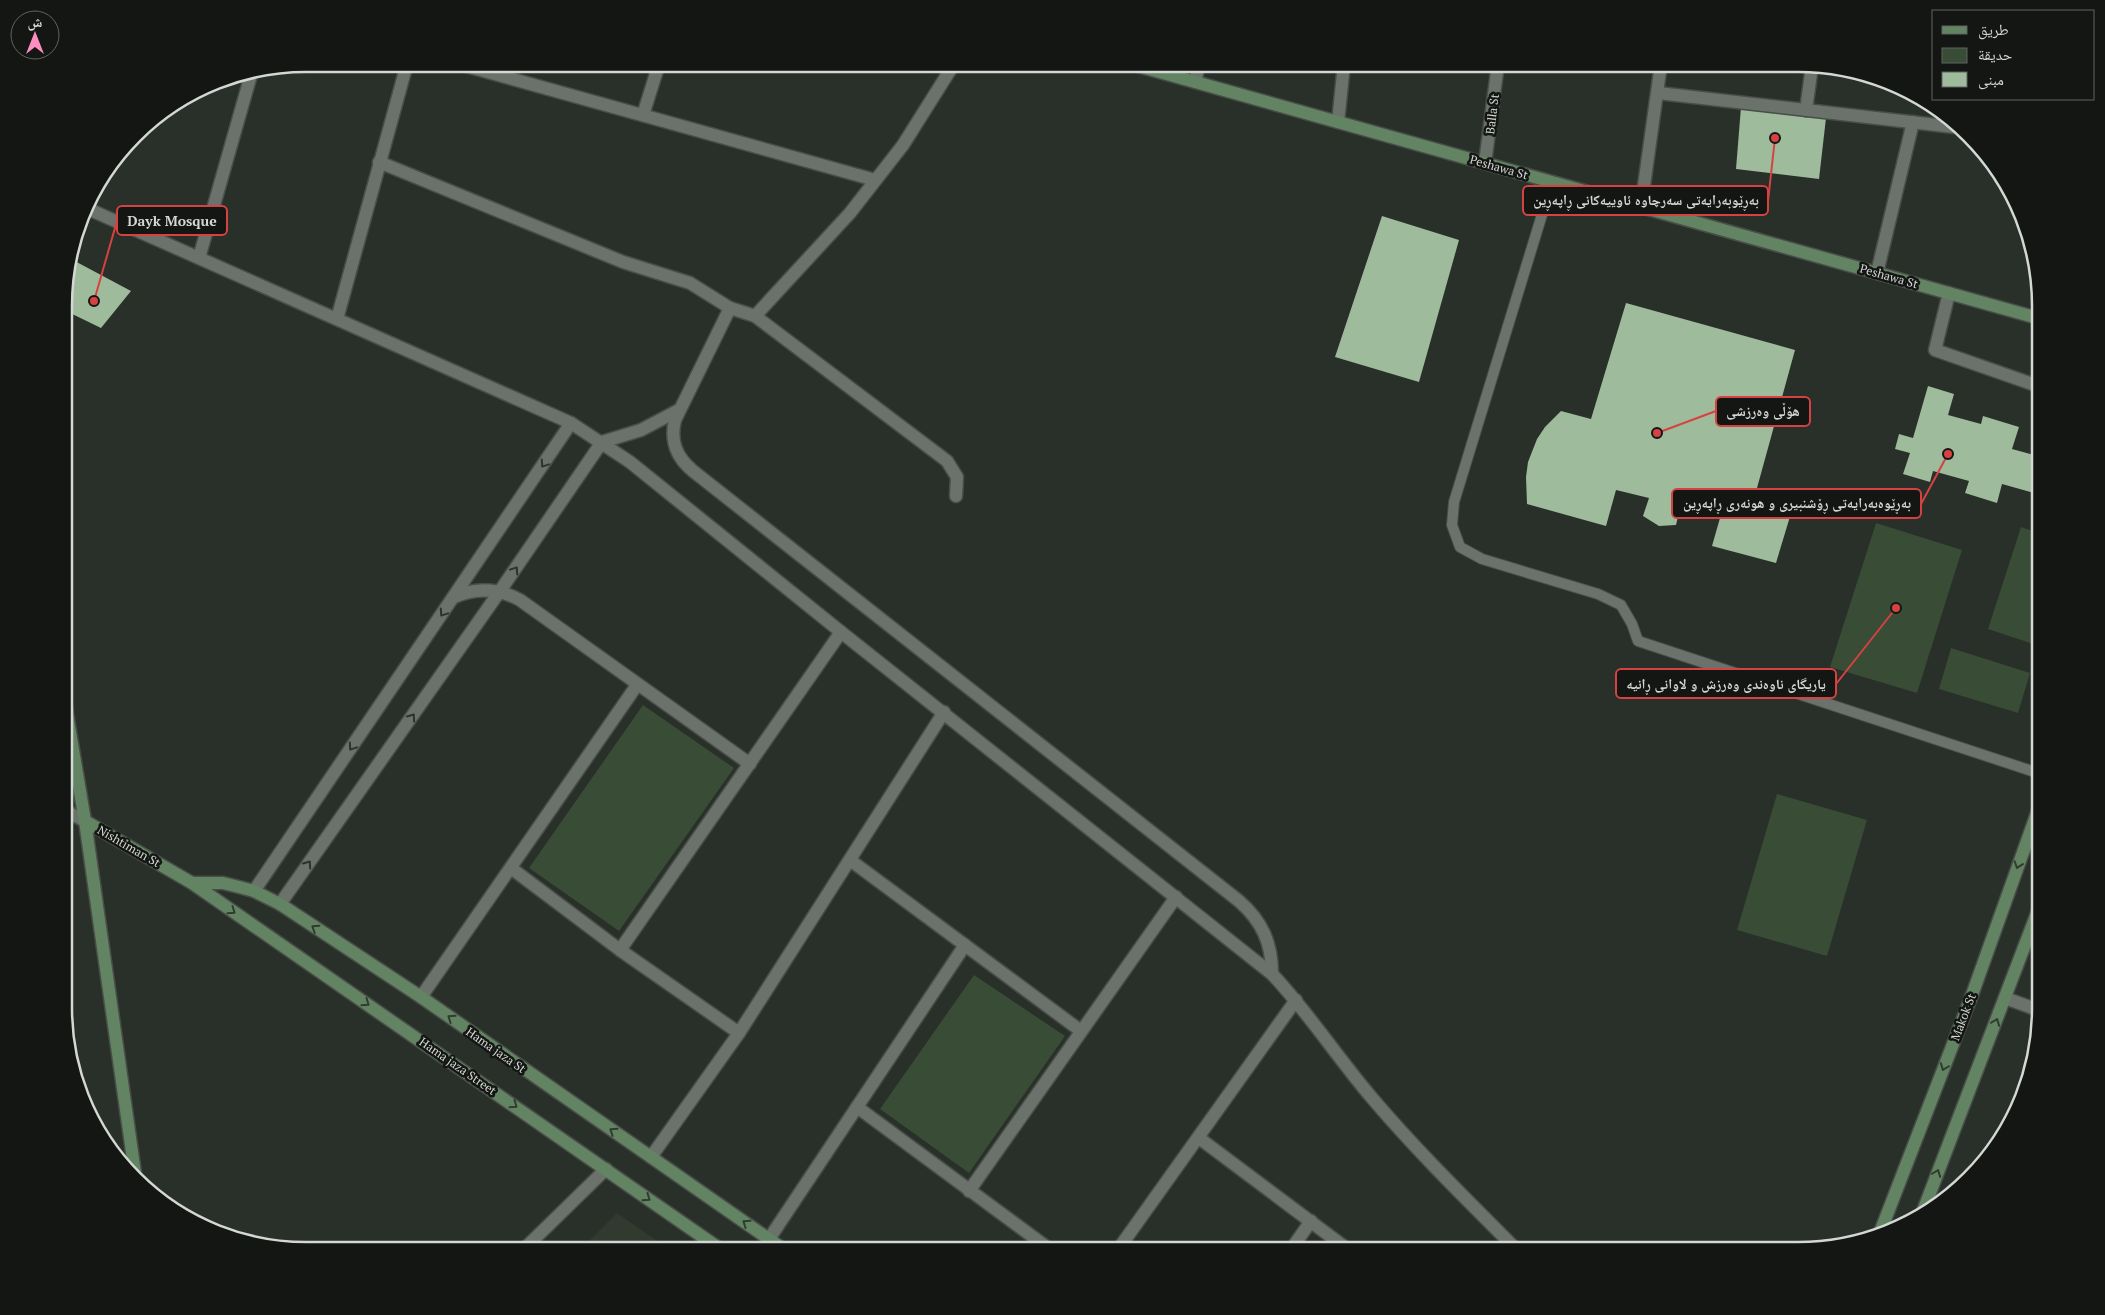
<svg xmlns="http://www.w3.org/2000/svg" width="2105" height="1315" viewBox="0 0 2105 1315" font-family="'PT Serif','Noto Naskh Arabic',serif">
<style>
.built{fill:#303a2f}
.green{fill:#384c36}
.building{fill:#9ebb9c}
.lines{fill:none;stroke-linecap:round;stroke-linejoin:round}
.lane-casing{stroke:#484d48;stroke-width:12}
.street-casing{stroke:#484d48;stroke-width:15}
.secondary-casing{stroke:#484d48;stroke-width:15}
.lane{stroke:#6b726b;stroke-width:10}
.street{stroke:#6b726b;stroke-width:12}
.secondary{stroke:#638462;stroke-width:12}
.oneway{stroke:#2d322d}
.oneway2{stroke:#2f3c2f}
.labels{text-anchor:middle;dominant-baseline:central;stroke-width:5;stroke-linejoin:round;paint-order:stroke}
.street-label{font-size:12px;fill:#d4d8d4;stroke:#131613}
.rim{fill:none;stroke:#d4d8d4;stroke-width:2.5}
.leader{fill:none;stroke:#d64242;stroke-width:2}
.callout-dot{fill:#d64242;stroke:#131613;stroke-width:2}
.callout{fill:#131613;stroke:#d64242;stroke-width:2}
.callout-label{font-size:14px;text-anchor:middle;font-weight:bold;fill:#d4d8d4}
</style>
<rect width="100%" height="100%" fill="#292f29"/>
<!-- built -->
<polygon class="built" points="617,1213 672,1251 579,1251"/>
<!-- green -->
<g class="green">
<polygon points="1876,523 1962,550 1917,693 1830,667"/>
<polygon points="2021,527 2041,534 2041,639 2039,646 1988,629"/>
<polygon points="1951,648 2030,673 2018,713 1939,689"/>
<polygon points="643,705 734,768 619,931 529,868"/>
<polygon points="1777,794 1867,820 1827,956 1737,930"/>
<polygon points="974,975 1065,1036 969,1173 880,1109"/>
</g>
<!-- building -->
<g class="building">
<polygon points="1741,107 1826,118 1819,179 1736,169"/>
<polygon points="1382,216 1459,240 1419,382 1335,357"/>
<polygon points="71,259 131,291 101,328 66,311 66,275 68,266 71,267"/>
<polygon points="1626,303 1795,350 1757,488 1795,500 1776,563 1712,546 1720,518 1680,508 1676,525 1659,526 1643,516 1649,498 1616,490 1606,526 1527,504 1526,477 1528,462 1537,439 1545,427 1561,411 1591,419"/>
<polygon points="1928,386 1954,394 1948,415 1981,424 1983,416 2019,427 2012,449 2041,457 2041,495 2002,484 1997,503 1965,493 1969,481 1933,471 1930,482 1903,474 1910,453 1895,449 1899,434 1913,438"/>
</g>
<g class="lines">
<!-- lane casing -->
<g class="lane-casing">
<polyline id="lane" points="1552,182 1454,502 1452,525 1460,547 1482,559 1598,594 1621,605 1632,624 1638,641 2041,774"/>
</g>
<!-- street casing -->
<g class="street-casing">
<g id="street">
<polyline points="459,64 875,180"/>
<polyline points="1196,82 1198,64"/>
<polyline points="1658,93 1954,127"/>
<polyline points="1806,110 1812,66"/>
<polyline points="643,115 659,64"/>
<polyline points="1338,122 1344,64"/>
<polyline points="379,162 623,262 690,283 730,308 755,316 947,461 957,477 956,496"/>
<polyline points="1485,163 1498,64"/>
<polyline points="1641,207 1661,64"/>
<path d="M86 208 571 423 630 462 841 632 1272 974C1308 1012 1337 1057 1372 1098 1417 1151 1468 1201 1518 1251"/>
<polyline points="199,258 251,75"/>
<polyline points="1877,273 1913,122"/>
<polyline points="1949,293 1935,350 2041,387"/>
<path d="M730 308 675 420C670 441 676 457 693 471L1239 901C1262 921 1272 943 1272 974"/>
<polyline points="755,316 850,213 903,145 954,64"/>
<polyline points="337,319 407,64"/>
<path d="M454 597C477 587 498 588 520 600L750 764"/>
<polyline points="66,811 85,821"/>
<polyline points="850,860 1081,1031"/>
<polyline points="511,868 620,950 739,1033"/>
<polyline points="254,891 571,423"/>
<polyline points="280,904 500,591 602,442 641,430 679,410"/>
<polyline points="620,950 841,632"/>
<polyline points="421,997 637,685"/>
<polyline points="2005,998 2041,1011"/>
<polyline points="857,1107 1052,1251"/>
<polyline points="1199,1138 1350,1251"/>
<polyline points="651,1157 739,1033 944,712"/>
<polyline points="969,1191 1176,897"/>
<polyline points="769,1239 965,945"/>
<polyline points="522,1251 606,1169"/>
<polyline points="1117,1251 1296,1000"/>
<polyline points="1290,1251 1311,1221"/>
</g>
</g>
<!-- secondary casing -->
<g class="secondary-casing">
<g id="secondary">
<polyline points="1131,64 2041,319"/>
<polyline points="66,708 85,821 135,1173"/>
<polyline points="85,821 192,883 723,1251"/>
<polyline points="192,883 223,883 239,887 254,891 280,904 421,997 786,1251"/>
<polyline points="1920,1219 2041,903"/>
<polyline points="1881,1230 1972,995 2041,802"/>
</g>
</g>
<!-- lane -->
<use href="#lane" class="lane"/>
<!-- street -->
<use href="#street" class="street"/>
<!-- secondary -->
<use href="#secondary" class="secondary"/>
</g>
<!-- one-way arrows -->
<defs><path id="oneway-chevron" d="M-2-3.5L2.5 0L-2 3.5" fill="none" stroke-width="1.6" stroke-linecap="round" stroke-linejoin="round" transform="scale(1.25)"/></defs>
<g class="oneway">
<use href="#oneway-chevron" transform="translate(544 464) rotate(124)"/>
<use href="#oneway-chevron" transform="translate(515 570) rotate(-56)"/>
<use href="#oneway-chevron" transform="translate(443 613) rotate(124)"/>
<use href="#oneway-chevron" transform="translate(412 717) rotate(-55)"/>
<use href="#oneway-chevron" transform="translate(352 747) rotate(124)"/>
<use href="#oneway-chevron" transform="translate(308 864) rotate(-55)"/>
</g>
<g class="oneway2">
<use href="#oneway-chevron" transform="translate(2018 865) rotate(109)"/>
<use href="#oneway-chevron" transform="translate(232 911) rotate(35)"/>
<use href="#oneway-chevron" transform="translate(315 928) rotate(-147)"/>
<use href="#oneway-chevron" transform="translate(366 1003) rotate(35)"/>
<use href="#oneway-chevron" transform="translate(451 1018) rotate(-145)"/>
<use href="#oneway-chevron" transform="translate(1996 1022) rotate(-69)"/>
<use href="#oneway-chevron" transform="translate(1944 1067) rotate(111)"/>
<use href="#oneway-chevron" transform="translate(514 1105) rotate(35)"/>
<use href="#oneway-chevron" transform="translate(613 1131) rotate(-145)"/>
<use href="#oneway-chevron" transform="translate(1937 1173) rotate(-69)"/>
<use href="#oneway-chevron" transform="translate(647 1198) rotate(35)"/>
<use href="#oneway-chevron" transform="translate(746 1223) rotate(-145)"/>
</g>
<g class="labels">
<!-- street labels -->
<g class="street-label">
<text transform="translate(1492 114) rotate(-83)">Balla St</text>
<text transform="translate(1499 167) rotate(16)">Peshawa St</text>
<text transform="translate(1889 276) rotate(16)">Peshawa St</text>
<text transform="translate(129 846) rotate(30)">Nishtiman St</text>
<text transform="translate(1963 1017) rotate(-69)">Makok St</text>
<text transform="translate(496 1050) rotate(35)">Hama jaza St</text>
<text transform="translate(458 1066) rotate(35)">Hama jaza Street</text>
</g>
</g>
<!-- crop -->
<path d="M0 0H2105V1315H0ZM306 72H1798A234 234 0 0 1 2032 306V1008A234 234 0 0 1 1798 1242H306A234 234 0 0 1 72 1008V306A234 234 0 0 1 306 72Z" fill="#131613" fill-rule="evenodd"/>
<path class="rim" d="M306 72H1798A234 234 0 0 1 2032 306V1008A234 234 0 0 1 1798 1242H306A234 234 0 0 1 72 1008V306A234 234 0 0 1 306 72Z"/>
<!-- callouts -->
<path class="leader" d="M1775 138L1768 201M94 301L117 221M1657 433L1716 411M1948 454L1921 504M1896 608L1836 684"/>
<g class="callout-dot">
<circle cx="1775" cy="138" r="5"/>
<circle cx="94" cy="301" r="5"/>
<circle cx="1657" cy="433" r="5"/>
<circle cx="1948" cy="454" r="5"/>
<circle cx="1896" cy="608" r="5"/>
</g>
<g class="callout">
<rect x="1523" y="186" width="245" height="29" rx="5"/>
<rect x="117" y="206" width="110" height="29" rx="5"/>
<rect x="1716" y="397" width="94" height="29" rx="5"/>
<rect x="1672" y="489" width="249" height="29" rx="5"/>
<rect x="1616" y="669" width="220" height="29" rx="5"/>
</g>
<g class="callout-label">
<text x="1646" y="205">بەڕێوبەرایەتی سەرچاوە ئاوییەکانی ڕاپەڕین</text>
<text x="172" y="226">Dayk Mosque</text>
<text x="1763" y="416">هۆڵی وەرزشی</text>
<text x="1797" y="508">بەڕێوەبەرایەتی ڕۆشنبیری و هونەری ڕاپەڕین</text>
<text x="1726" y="689">یاریگای ناوەندی وەرزش و لاوانی ڕانیە</text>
</g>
<!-- legend -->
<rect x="1932" y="10" width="162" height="90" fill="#131613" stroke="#606460"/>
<rect x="1942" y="26" width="25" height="8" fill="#638462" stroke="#606460"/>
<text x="1978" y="35" font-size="15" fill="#d4d8d4">طريق</text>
<rect x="1942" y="48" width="25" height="15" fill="#384c36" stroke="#606460"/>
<text x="1978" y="60" font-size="15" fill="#d4d8d4">حديقة</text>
<rect x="1942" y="72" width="25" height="15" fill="#9ebb9c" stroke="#606460"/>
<text x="1978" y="85" font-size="15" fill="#d4d8d4">مبنى</text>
<!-- north arrow -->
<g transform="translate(35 35)"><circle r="24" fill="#131613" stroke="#606460"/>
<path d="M0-4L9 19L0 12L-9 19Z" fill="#fd8ec0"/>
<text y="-8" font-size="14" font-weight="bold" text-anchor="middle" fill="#d4d8d4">ش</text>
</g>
</svg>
